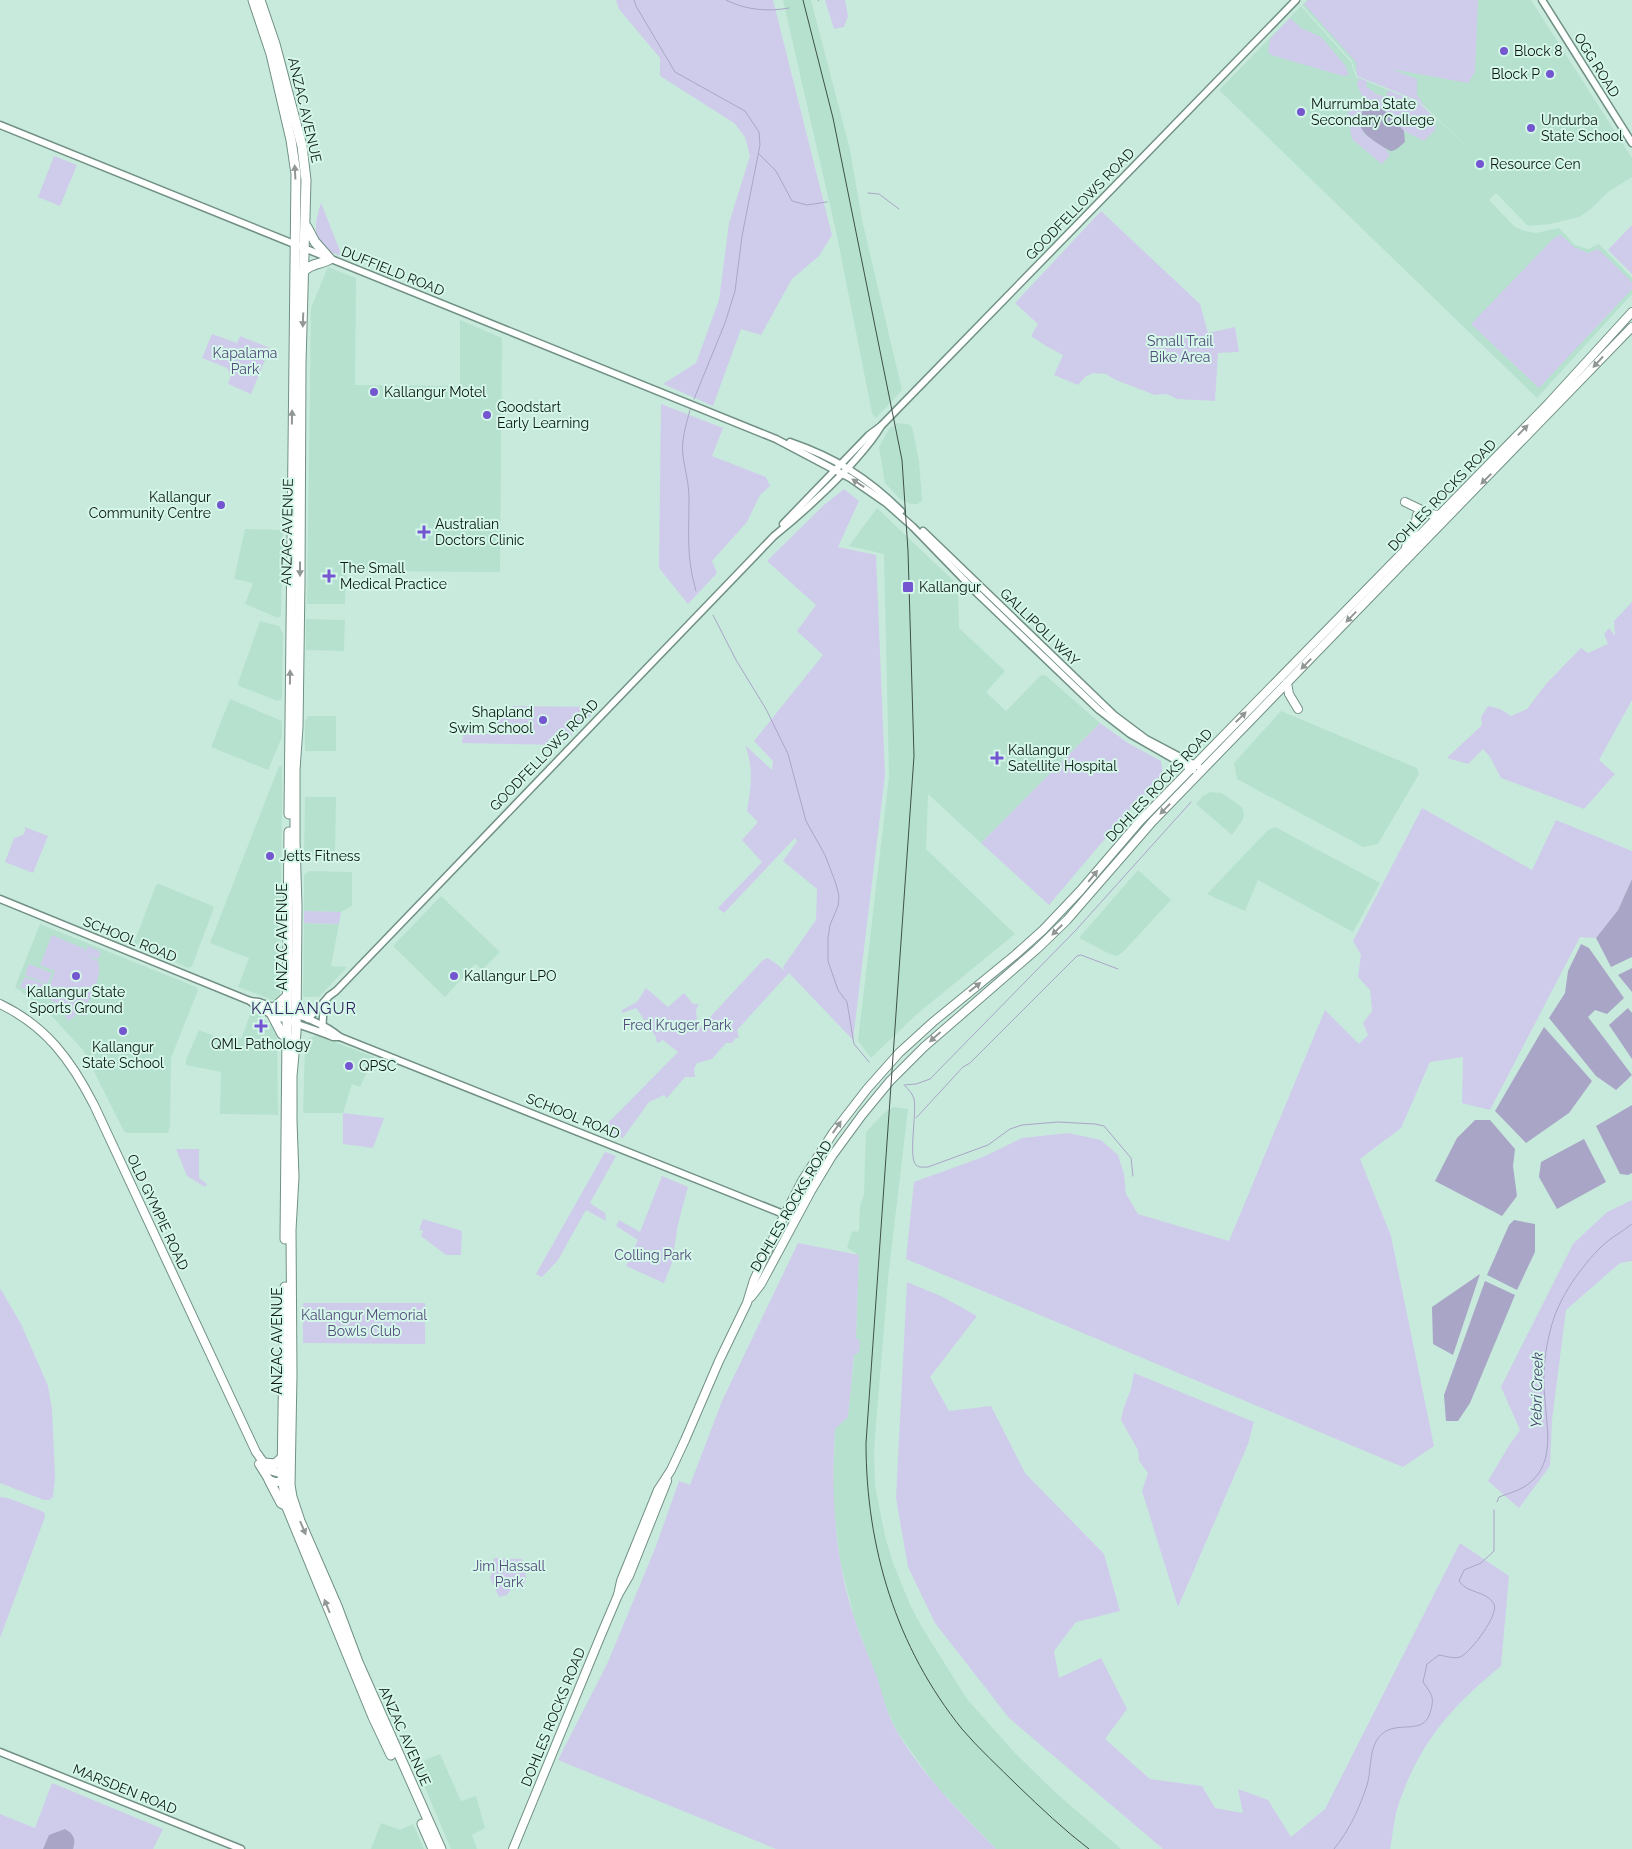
<svg xmlns="http://www.w3.org/2000/svg" width="1632" height="1849" viewBox="0 0 1632 1849" font-family="Raleway,sans-serif">
<style>
.built{fill:#b6e1cf}
.green{fill:#cfcceb}
.water{fill:#a9a5c7}
.lines{fill:none;stroke-linecap:round;stroke-linejoin:round}
.stream{stroke:#a9a5c7;stroke-width:1}
.minor-casing{stroke:#719184;stroke-width:9}
.major-casing{stroke:#719184;stroke-width:10}
.highway-casing{stroke:#719184;stroke-width:11}
.minor{stroke:#fff;stroke-width:6}
.major{stroke:#fff;stroke-width:8}
.highway{stroke:#fff;stroke-width:9}
.rail{stroke:#3e5049;stroke-width:1}
.oneway{fill:#919795}
.poi-dot{fill:#7356d0;stroke:#d5f7e9;stroke-width:2}
.labels{text-anchor:middle;dominant-baseline:central;stroke-width:4;stroke-linejoin:round;paint-order:stroke}
.poi-label{font-size:14px;fill:#0b1813;stroke:#d5f7e9;text-anchor:start}
.street-label{font-size:14px;fill:#0b1813;stroke:#d5f7e9}
.park-label{font-size:14px;fill:#534c7c;stroke:#d5f7e9}
.water-label{font-size:15px;font-style:italic;fill:#463e6d;stroke:#d5f7e9}
.quarter-label{font-size:16px;letter-spacing:1px;fill:#32245f;stroke:#d5f7e9}
</style>
<rect width="100%" height="100%" fill="#c8eadc"/>
<!-- built -->
<g class="built">
<polygon points="783,0 811,0 850,150 862,220 902,390 876,418 872,413 837,236"/>
<polygon points="1307,0 1531,0 1632,158 1632,177 1608,192 1591,209 1579,217 1550,224 1528,226 1496,193 1489,200 1515,227 1524,231 1536,233 1559,228 1575,245 1588,249 1599,244 1632,278 1632,294 1537,398 1219,90 1301,6 1351,62 1356,77 1418,102 1470,149 1419,101 1357,76 1352,61 1302,5"/>
<polygon points="328,267 356,278 355,385 460,386 460,320 502,338 500,572 346,571 345,604 307,604 311,308"/>
<polygon points="897,423 908,424 912,427 919,461 922,500 918,504 911,504 900,499 885,483 879,447 889,429"/>
<polygon points="877,508 961,588 958,591 959,628 1005,671 986,692 1006,711 1040,676 1045,675 1100,723 981,843 928,794 926,849 1015,934 917,1014 871,1058 858,1041 889,776 884,554 849,546"/>
<polygon points="245,529 283,530 281,616 278,618 245,604 253,583 234,579"/>
<polygon points="306,619 345,620 344,651 306,650"/>
<polygon points="260,621 279,626 283,633 282,699 278,701 239,686 238,683"/>
<polygon points="230,699 282,721 282,737 268,770 211,747"/>
<polygon points="1281,711 1417,768 1419,774 1378,844 1363,847 1237,779 1234,763"/>
<polygon points="308,716 336,716 336,751 305,751 305,721"/>
<polygon points="279,766 282,766 282,794 283,794 282,798 280,995 279,999 275,1001 238,987 249,958 210,943"/>
<polygon points="1210,792 1221,793 1242,807 1244,813 1243,819 1232,835 1196,804 1203,796"/>
<polygon points="305,797 336,797 335,856 304,855"/>
<polygon points="1275,827 1380,883 1353,932 1258,880 1245,911 1207,894 1268,830"/>
<polygon points="1138,870 1171,900 1123,952 1117,956 1110,954 1079,938"/>
<polygon points="309,871 352,872 352,906 341,912 304,911 304,875"/>
<polygon points="159,884 213,906 214,908 192,966 189,968 135,946 134,943 156,885"/>
<polygon points="441,896 500,952 482,970 475,964 445,997 393,946"/>
<polygon points="304,923 339,924 331,966 347,967 319,997 303,997"/>
<polygon points="40,924 196,987 198,990 171,1058 170,1127 168,1133 127,1133 124,1131 83,1050 48,1012 15,987"/>
<polygon points="252,1010 269,1023 274,1029 277,1036 278,1115 220,1114 221,1072 186,1065 186,1060 199,1030 227,1041 230,1034 241,1039"/>
<polygon points="316,1035 374,1057 360,1087 352,1084 343,1113 303,1113 305,1044 308,1039"/>
<polygon points="893,1107 908,1109 888,1279 874,1450 875,1486 885,1536 893,1563 911,1607 923,1629 967,1699 1015,1753 1056,1793 1121,1849 996,1849 936,1786 898,1733 885,1706 878,1681 855,1621 840,1561 834,1509 833,1484 835,1428 848,1417 856,1338 859,1255 847,1248 852,1231 857,1232 859,1230 860,1207 864,1194 866,1132 883,1114"/>
<polygon points="440,1754 461,1801 476,1796 485,1828 472,1835 477,1849 451,1849 415,1764"/>
<polygon points="381,1823 400,1830 413,1824 424,1849 371,1849"/>
</g>
<!-- green -->
<g class="green">
<polygon points="616,0 773,0 832,235 819,256 792,279 761,335 741,329 713,406 663,384 696,363 719,300 729,223 750,156 745,137 734,123 660,76 660,58 619,9"/>
<polygon points="825,0 845,0 848,16 844,27 834,29"/>
<polygon points="1308,0 1478,0 1475,72 1468,83 1391,69 1417,79 1417,95 1427,109 1419,101 1357,76 1356,62 1304,4"/>
<polygon points="1290,18 1301,28 1321,37 1345,65 1349,75 1343,76 1271,55 1268,51 1270,39"/>
<polygon points="1359,78 1367,81 1366,86 1376,94 1386,97 1388,90 1418,102 1436,119 1435,130 1424,141 1404,131 1384,110 1374,105 1363,133 1385,148 1390,155 1382,164 1352,139 1347,114 1353,106 1363,98 1357,85"/>
<polygon points="54,156 77,165 60,206 38,197"/>
<path d="M321 203 342 256C337 254 330 253 326 250 311 238 316 218 321 203Z"/>
<polygon points="1101,211 1200,304 1208,333 1235,327 1239,352 1218,353 1215,401 1177,399 1167,394 1155,395 1116,380 1106,374 1093,373 1085,377 1078,385 1054,375 1063,355 1046,346 1031,336 1038,324 1015,303"/>
<polygon points="1632,225 1632,274 1608,250"/>
<polygon points="1561,235 1574,247 1588,253 1598,249 1632,282 1632,289 1539,388 1471,324 1554,238"/>
<polygon points="212,334 237,343 240,336 270,348 251,394 228,384 231,375 227,368 202,358"/>
<polygon points="661,404 723,428 712,456 766,477 770,486 760,495 747,522 712,561 717,573 688,604 659,568"/>
<path d="M844 489 859 501 838 547 876 555 885 775 853 1040 789 973 737 1030 739 1038H736L732 1043H726L712 1059 697 1063 694 1069 695 1077H685L667 1098 664 1095 649 1102 623 1138 601 1130 678 1052 663 1040 657 1043 656 1037 636 1008 622 1013V1010L637 1002 646 988 668 1007 684 993 693 1004H699L696 1010 698 1030 763 960 768 958 786 971 783 967 816 920 817 889 783 861 797 841 795 838 724 913 718 908 762 862 742 840 758 822 747 811C751 787 754 768 745 745L772 770 773 761 754 741 823 655 797 631 816 605 767 561 824 505Z"/>
<polygon points="1632,602 1632,700 1599,760 1615,774 1584,809 1501,778 1490,757 1483,749 1468,764 1447,758 1482,725 1481,717 1488,706 1500,709 1511,716 1527,709 1546,684 1581,648 1588,653 1608,644 1604,634 1609,628 1615,636 1614,621"/>
<polygon points="513,706 599,707 562,745 462,743 463,733 487,734"/>
<polygon points="1100,723 1128,743 1161,761 1163,776 1131,808 1049,905 981,843"/>
<polygon points="1422,808 1532,870 1556,820 1632,851 1632,879 1618,910 1596,938 1580,937 1490,1110 1462,1103 1463,1057 1430,1062 1401,1128 1360,1159 1391,1236 1434,1446 1403,1467 906,1259 914,1182 983,1157 1022,1138 1068,1133 1101,1140 1118,1155 1124,1174 1126,1194 1138,1214 1229,1241 1325,1010 1359,1044 1368,1035 1363,1023 1372,1011 1370,990 1358,977 1361,955 1353,941"/>
<polygon points="25,827 48,836 33,873 5,862 14,838 23,835 25,831"/>
<polygon points="304,911 341,912 339,924 304,923"/>
<path d="M52 935 85 949 84 954 88 946 101 952 98 959 85 955 98 961C103 976 92 993 86 1007L89 1011 84 1016 77 1014 68 1021 58 1004 45 997 55 971 40 965Z"/>
<polygon points="29,964 52,973 47,984 25,975"/>
<polygon points="25,977 47,985 43,996 20,987"/>
<polygon points="343,1113 384,1118 373,1148 343,1144"/>
<polygon points="176,1149 199,1149 199,1178 207,1184 205,1187 187,1176"/>
<polygon points="605,1152 616,1156 590,1203 605,1213 606,1221 586,1210 558,1260 542,1277 536,1274"/>
<polygon points="662,1176 688,1187 678,1224 672,1263 664,1283 626,1266 638,1240 616,1226 619,1220 640,1232"/>
<polygon points="1632,1200 1632,1261 1620,1263 1566,1310 1552,1420 1550,1466 1519,1508 1488,1481 1508,1447 1520,1430 1501,1387 1573,1244 1607,1212"/>
<polygon points="423,1219 462,1231 461,1255 446,1255 421,1236 423,1231 419,1230"/>
<path d="M798 1243 859 1255 856 1338 860 1341 859 1352 854 1355 848 1417 835 1429C831 1493 834 1558 855 1620 861 1640 871 1660 878 1680 884 1699 887 1715 898 1733 924 1777 961 1813 996 1849H776L558 1760 608 1662 656 1546 679 1481 690 1485 722 1401Z"/>
<path d="M907 1282 943 1297 977 1316 930 1377 949 1411 991 1406 1025 1473 1104 1554 1120 1611 1076 1622 1054 1651 1059 1678 1101 1658 1127 1709 1105 1739 1150 1779 1202 1786 1215 1808 1243 1813 1238 1789 1268 1800 1291 1837 1325 1809 1460 1543 1509 1576 1501 1666C1452 1706 1420 1742 1399 1803 1394 1817 1393 1834 1390 1849H1163L1009 1718 935 1623 908 1567 896 1498Z"/>
<polygon points="0,1288 21,1324 48,1386 52,1409 55,1477 53,1497 49,1500 44,1500 0,1483"/>
<polygon points="303,1303 425,1303 425,1344 303,1343"/>
<polygon points="1134,1373 1254,1422 1248,1444 1178,1607 1142,1491 1148,1473 1139,1461 1138,1450 1121,1420 1124,1407 1131,1389"/>
<polygon points="0,1497 8,1498 44,1512 45,1517 0,1638"/>
<polygon points="494,1558 522,1559 526,1577 523,1589 511,1589 507,1595 499,1597 490,1577 492,1573"/>
<polygon points="52,1783 163,1829 153,1849 0,1849 0,1814 35,1828"/>
</g>
<!-- water -->
<g class="water">
<path d="M1374 105 1384 110 1404 131 1405 142C1401 145 1396 151 1391 151 1387 150 1381 145 1377 143 1363 133 1356 128 1363 110Z"/>
<polygon points="1632,879 1632,957 1611,967 1596,938 1618,910"/>
<polygon points="1581,944 1589,948 1624,998 1607,1014 1595,1010 1588,1017 1632,1075 1616,1090 1596,1076 1549,1018 1565,993 1568,971"/>
<polygon points="1632,968 1632,992 1618,975"/>
<polygon points="1628,1008 1632,1013 1632,1059 1609,1025"/>
<polygon points="1544,1027 1592,1081 1569,1113 1526,1143 1495,1111"/>
<polygon points="1632,1105 1632,1173 1628,1175 1620,1174 1596,1126"/>
<polygon points="1475,1120 1490,1120 1515,1149 1513,1166 1517,1196 1502,1216 1435,1181 1457,1138"/>
<polygon points="1584,1139 1606,1182 1557,1209 1539,1177 1541,1162"/>
<polygon points="1514,1220 1535,1224 1535,1252 1517,1290 1487,1275 1509,1225"/>
<polygon points="1480,1274 1453,1355 1433,1344 1432,1307"/>
<polygon points="1485,1281 1515,1295 1470,1403 1458,1421 1446,1421 1444,1395"/>
<path d="M65 1829C74 1834 76 1839 73 1849H43L49 1835Z"/>
</g>
<g class="lines">
<!-- stream -->
<g class="stream">
<polyline points="634,0 636,6 675,72 745,111 759,132 760,145 742,236 735,291 725,323 694,399"/>
<path d="M726 0C746 10 767 12 789 8"/>
<polyline points="818,1 819,0"/>
<polyline points="759,154 776,171 792,201 807,205 827,202"/>
<polyline points="868,193 879,194 899,209"/>
<path d="M690 410C686 425 681 440 683 456 685 470 689 484 689 498 689 532 686 557 696 591"/>
<polyline points="713,615 736,660 766,709 788,754 806,821 825,855 836,884 839,896 838,906 830,925 828,938 828,961 838,990 847,1002 854,1044 869,1062"/>
<polyline points="904,1085 916,1084 930,1079 1076,930 1191,802"/>
<path d="M905 1086C909 1090 912 1093 914 1099 917 1112 908 1158 916 1165 919 1168 924 1167 928 1167L988 1145 1010 1129 1022 1125 1058 1122 1095 1124 1104 1126 1131 1158 1133 1176"/>
<polyline points="916,1118 963,1067 970,1063 1077,956 1081,955 1118,969"/>
<path d="M1497 1502 1499 1497C1507 1494 1517 1491 1524 1487 1556 1467 1547 1431 1545 1400 1542 1375 1545 1348 1552 1324 1560 1296 1581 1267 1601 1247 1610 1238 1622 1232 1632 1224"/>
<path d="M1334 1849C1349 1831 1360 1807 1367 1785 1372 1769 1368 1746 1382 1734 1397 1720 1423 1736 1430 1713 1435 1697 1432 1695 1423 1682L1427 1664 1439 1655C1446 1656 1456 1660 1462 1656 1472 1650 1499 1615 1494 1604 1486 1590 1467 1594 1459 1581L1464 1570 1481 1563 1494 1551V1510"/>
</g>
<!-- minor casing -->
<g class="minor-casing">
<g id="minor">
<polyline points="1542,0 1632,143"/>
<polyline points="0,125 776,439 850,478 886,503 913,527 977,593 1099,710 1130,734 1193,770"/>
<path d="M790 442C834 457 868 478 901 511"/>
<polyline points="783,524 869,435 881,426 1296,0"/>
<polyline points="923,531 1114,715 1146,739 1199,767"/>
<path d="M0 899 250 1001 259 1002C285 1012 318 1018 340 1037L796 1219"/>
<path d="M250 1001C266 1017 311 1027 333 1037H340"/>
<polyline points="308,1019 324,1002"/>
<path d="M322 1032 324 1002 329 996 336 991 774 536C800 515 825 492 848 468 860 454 872 442 881 426"/>
<polyline points="0,1752 241,1849"/>
</g>
</g>
<!-- major casing -->
<g class="major-casing">
<g id="major">
<polyline points="1405,502 1430,514 1440,515"/>
<polyline points="1406,547 1415,527 1417,515"/>
<polyline points="1287,683 1289,694 1298,709"/>
<path d="M0 1004C46 1026 71 1060 94 1105L256 1452 269 1470 287 1475"/>
<polyline points="751,1297 761,1284 811,1191 832,1156 862,1115 890,1081 924,1047 1037,949 1067,920 1153,821 1632,327"/>
<polyline points="259,1464 269,1480 275,1482 288,1482"/>
<polyline points="618,1595 621,1581 658,1490 671,1470 685,1440 719,1361 747,1303 754,1280 780,1224 802,1181 833,1133 867,1089 899,1053 933,1022 1015,955 1043,930 1080,891 1140,821 1548,404 1632,312"/>
<polyline points="513,1849 601,1635 618,1595 629,1576 667,1481"/>
</g>
</g>
<!-- highway casing -->
<g class="highway-casing">
<g id="highway">
<polyline points="253,0 271,54 291,140 296,174 289,814"/>
<polyline points="260,0 275,44 302,146 306,180 301,364 300,581 298,727 295,770 295,841 297,907 296,1032 292,1076 292,1121 294,1177 291,1230 292,1375 290,1485 292,1497 300,1521 337,1606 358,1662 441,1849"/>
<path d="M304 271C313 262 321 265 330 259L315 242 307 227"/>
<polyline points="274,1008 287,996"/>
<polyline points="271,1013 282,1034 286,1037"/>
<polyline points="285,1239 289,832"/>
<polyline points="285,1287 282,1475 286,1505 373,1717 391,1755"/>
<polyline points="264,1463 275,1464 283,1457"/>
<polyline points="269,1480 281,1503 285,1505"/>
<polyline points="422,1824 433,1849"/>
</g>
</g>
<!-- minor -->
<use href="#minor" class="minor"/>
<!-- major -->
<use href="#major" class="major"/>
<!-- highway -->
<use href="#highway" class="highway"/>
<!-- rail -->
<path class="rail" d="M803 0 833 118 902 460 908 551 914 756 866 1443C866 1547 896 1647 962 1729 979 1749 999 1767 1018 1786 1041 1808 1064 1830 1089 1849"/>
</g>
<!-- one-way arrows -->
<defs><path id="oneway-solid" d="M-6-.8H1V-3.2L6.5 0L1 3.2V.8H-6Z" transform="scale(1.25)"/></defs>
<g class="oneway">
<use href="#oneway-solid" transform="translate(295 172) rotate(-93)"/>
<use href="#oneway-solid" transform="translate(303 320) rotate(92)"/>
<use href="#oneway-solid" transform="translate(1598 362) rotate(133)"/>
<use href="#oneway-solid" transform="translate(292 417) rotate(-89)"/>
<use href="#oneway-solid" transform="translate(1523 430) rotate(-46)"/>
<use href="#oneway-solid" transform="translate(1486 479) rotate(135)"/>
<use href="#oneway-solid" transform="translate(858 483) rotate(-147)"/>
<use href="#oneway-solid" transform="translate(300 569) rotate(90)"/>
<use href="#oneway-solid" transform="translate(1351 617) rotate(134)"/>
<use href="#oneway-solid" transform="translate(1306 664) rotate(134)"/>
<use href="#oneway-solid" transform="translate(290 677) rotate(-89)"/>
<use href="#oneway-solid" transform="translate(1241 717) rotate(-45)"/>
<use href="#oneway-solid" transform="translate(1165 809) rotate(134)"/>
<use href="#oneway-solid" transform="translate(1093 876) rotate(-51)"/>
<use href="#oneway-solid" transform="translate(1057 930) rotate(135)"/>
<use href="#oneway-solid" transform="translate(975 987) rotate(-38)"/>
<use href="#oneway-solid" transform="translate(935 1037) rotate(138)"/>
<use href="#oneway-solid" transform="translate(837 1127) rotate(-55)"/>
<use href="#oneway-solid" transform="translate(303 1528) rotate(67)"/>
<use href="#oneway-solid" transform="translate(327 1606) rotate(-112)"/>
</g>
<!-- markers -->
<g class="poi-dot">
<circle cx="1504" cy="51" r="5"/>
<circle cx="1550" cy="74" r="5"/>
<circle cx="1301" cy="112" r="5"/>
<circle cx="1531" cy="128" r="5"/>
<circle cx="1480" cy="164" r="5"/>
<circle cx="374" cy="392" r="5"/>
<circle cx="487" cy="415" r="5"/>
<circle cx="221" cy="505" r="5"/>
<path d="M421.5 524.5h5v5h5v5h-5v5h-5v-5h-5v-5h5z"/>
<path d="M326.5 568.5h5v5h5v5h-5v5h-5v-5h-5v-5h5z"/>
<rect x="902" y="581" width="12" height="12" rx="2.5"/>
<circle cx="543" cy="720" r="5"/>
<path d="M994.5 750.5h5v5h5v5h-5v5h-5v-5h-5v-5h5z"/>
<circle cx="270" cy="856" r="5"/>
<circle cx="76" cy="976" r="5"/>
<circle cx="454" cy="976" r="5"/>
<path d="M258.5 1018.5h5v5h5v5h-5v5h-5v-5h-5v-5h5z"/>
<circle cx="123" cy="1031" r="5"/>
<circle cx="349" cy="1066" r="5"/>
</g>
<g class="labels">
<!-- poi labels -->
<g class="poi-label">
<text x="1514" y="51">Block 8</text>
<text x="1540" y="74" text-anchor="end">Block P</text>
<text x="1311" y="104">Murrumba State<tspan x="1311" dy="16">Secondary College</tspan></text>
<text x="1541" y="120">Undurba<tspan x="1541" dy="16">State School</tspan></text>
<text x="1490" y="164">Resource Cen</text>
<text x="384" y="392">Kallangur Motel</text>
<text x="497" y="407">Goodstart<tspan x="497" dy="16">Early Learning</tspan></text>
<text x="211" y="497" text-anchor="end">Kallangur<tspan x="211" dy="16">Community Centre</tspan></text>
<text x="435" y="524">Australian<tspan x="435" dy="16">Doctors Clinic</tspan></text>
<text x="340" y="568">The Small<tspan x="340" dy="16">Medical Practice</tspan></text>
<text x="919" y="587">Kallangur</text>
<text x="533" y="712" text-anchor="end">Shapland<tspan x="533" dy="16">Swim School</tspan></text>
<text x="1008" y="750">Kallangur<tspan x="1008" dy="16">Satellite Hospital</tspan></text>
<text x="280" y="856">Jetts Fitness</text>
<text x="464" y="976">Kallangur LPO</text>
<text x="76" y="992" text-anchor="middle">Kallangur State<tspan x="76" dy="16">Sports Ground</tspan></text>
<text x="261" y="1044" text-anchor="middle">QML Pathology</text>
<text x="123" y="1047" text-anchor="middle">Kallangur<tspan x="123" dy="16">State School</tspan></text>
<text x="359" y="1066">QPSC</text>
</g>
<!-- street labels -->
<g class="street-label">
<text transform="translate(1597 65) rotate(58)">OGG ROAD</text>
<text transform="translate(305 110) rotate(77)">ANZAC AVENUE</text>
<text transform="translate(1080 204) rotate(-46)">GOODFELLOWS ROAD</text>
<text transform="translate(393 271) rotate(22)">DUFFIELD ROAD</text>
<text transform="translate(1442 495) rotate(-46)">DOHLES ROCKS ROAD</text>
<text transform="translate(287 532) rotate(-89)">ANZAC AVENUE</text>
<text transform="translate(1040 627) rotate(44)">GALLIPOLI WAY</text>
<text transform="translate(544 755) rotate(-46)">GOODFELLOWS ROAD</text>
<text transform="translate(1159 785) rotate(-47)">DOHLES ROCKS ROAD</text>
<text transform="translate(282 937) rotate(-90)">ANZAC AVENUE</text>
<text transform="translate(130 939) rotate(22)">SCHOOL ROAD</text>
<text transform="translate(573 1116) rotate(22)">SCHOOL ROAD</text>
<text transform="translate(791 1206) rotate(-60)">DOHLES ROCKS ROAD</text>
<text transform="translate(158 1212) rotate(65)">OLD GYMPIE ROAD</text>
<text transform="translate(277 1341) rotate(-90)">ANZAC AVENUE</text>
<text transform="translate(553 1717) rotate(-68)">DOHLES ROCKS ROAD</text>
<text transform="translate(405 1736) rotate(66)">ANZAC AVENUE</text>
<text transform="translate(125 1789) rotate(22)">MARSDEN ROAD</text>
</g>
<!-- park labels -->
<g class="park-label">
<text x="1180" y="341">Small Trail<tspan x="1180" dy="16">Bike Area</tspan></text>
<text x="245" y="353">Kapalama<tspan x="245" dy="16">Park</tspan></text>
<text x="677" y="1025">Fred Kruger Park</text>
<text x="653" y="1255">Colling Park</text>
<text x="364" y="1315">Kallangur Memorial<tspan x="364" dy="16">Bowls Club</tspan></text>
<text x="509" y="1566">Jim Hassall<tspan x="509" dy="16">Park</tspan></text>
</g>
<!-- water labels -->
<g class="water-label">
<text transform="translate(1537 1390) rotate(-89)">Yebri Creek</text>
</g>
<!-- quarter labels -->
<g class="quarter-label">
<text x="304" y="1008">KALLANGUR</text>
</g>
</g>
</svg>
